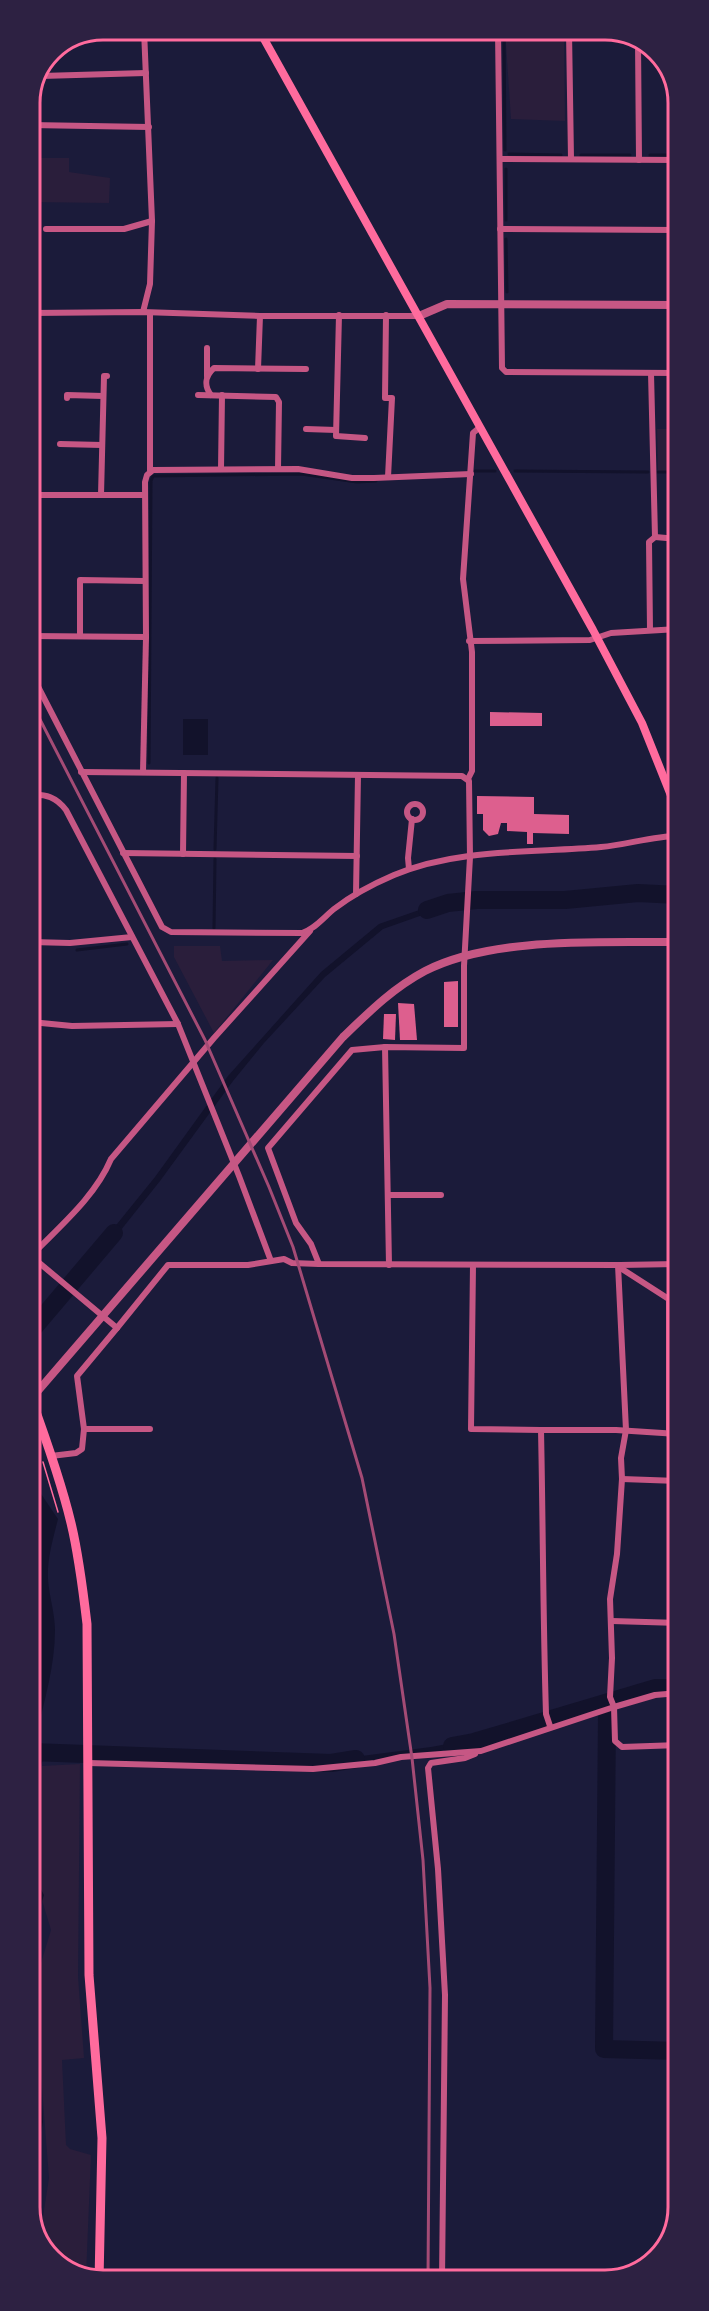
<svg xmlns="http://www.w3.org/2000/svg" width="709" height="2311" viewBox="0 0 709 2311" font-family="'Playfair Display',serif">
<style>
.green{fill:#2a1e3b}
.water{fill:#12122b}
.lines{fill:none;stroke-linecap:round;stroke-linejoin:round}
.stream{stroke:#12122b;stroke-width:3}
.river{stroke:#12122b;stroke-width:18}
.building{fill:#dd5f8e}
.path{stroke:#ff6b9d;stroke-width:1.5}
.minor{stroke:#c65784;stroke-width:6}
.tertiary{stroke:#c65784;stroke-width:8}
.secondary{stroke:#ff6b9d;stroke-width:8}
.primary{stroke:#ff6b9d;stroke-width:9}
.rail{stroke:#a44b75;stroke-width:3}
.rim{fill:none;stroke:#ff6b9d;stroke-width:3}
</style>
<rect width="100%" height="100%" fill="#1b1b3a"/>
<!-- green -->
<g class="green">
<polygon points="505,30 564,31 565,121 511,119"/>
<polygon points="30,158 69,158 69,172 110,178 109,203 30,202"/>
<polygon points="657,429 678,429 678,471 658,471"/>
<polygon points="174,946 220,946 222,961 273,960 214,1033 174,957"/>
<polygon points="80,1764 78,1977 84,2058 62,2060 66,2145 70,2149 91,2155 86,2276 55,2263 40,2236 49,2178 34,1986 51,1930 36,1880 31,1874 31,1793 42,1766"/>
</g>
<!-- water -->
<g class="water">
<rect x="183" y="719" width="25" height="36"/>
<polygon points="448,900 448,906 383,929 325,977 264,1043 233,1081 160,1181 101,1255 96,1250 155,1177 228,1076 321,972 379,924"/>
<path d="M31 1479 58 1519C53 1539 47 1559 48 1579 49 1596 55 1613 55 1630 55 1666 44 1702 36 1736V1746L45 1753 38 1775 31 1784Z"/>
<polygon points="474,1739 474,1744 431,1753 331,1766 331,1760 431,1747"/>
<polygon points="31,1878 36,1880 44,1895 31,1937"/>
<polygon points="31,1986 34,1986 33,2004 37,2021 43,2122 31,2182"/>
</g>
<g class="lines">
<!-- stream -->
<g class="stream">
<polyline points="504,30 505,150"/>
<polyline points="509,154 561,155"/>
<polyline points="581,155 630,155"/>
<polyline points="650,155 678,155"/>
<polyline points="506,169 506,220"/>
<polyline points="506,239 507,292"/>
<polyline points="475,471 495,471"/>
<polyline points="515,471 648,472"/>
<polyline points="658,472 678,472"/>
<polyline points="149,763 151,481 153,476 301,474 357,482 376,481"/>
<polyline points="215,849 217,778"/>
<polyline points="214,928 215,859"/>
<polyline points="77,950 127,944"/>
</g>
<!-- river -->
<g class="river">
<polyline points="427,910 448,903 476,900 565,900 638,893 678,895"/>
<polyline points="31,1331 114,1233"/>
<polyline points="603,1705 607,1715 604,2049 679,2051"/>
<polyline points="452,1746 474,1742 656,1688 679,1688"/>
<polyline points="31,1752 331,1763 356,1759"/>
</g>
</g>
<!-- building -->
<g class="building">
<polygon points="490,712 542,713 542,726 490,726"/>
<polygon points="477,796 534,797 534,814 569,815 569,834 533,833 533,844 527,844 527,832 507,831 507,823 501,823 498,834 489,836 483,830 483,814 477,814"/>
<polygon points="458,981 458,1027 444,1027 444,982"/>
<polygon points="398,1003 414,1004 417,1040 400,1040"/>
<polygon points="384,1014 396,1014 395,1040 383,1039"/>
</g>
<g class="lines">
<!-- path -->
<polyline class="path" points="43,1462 58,1512"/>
<!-- minor -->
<g class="minor">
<polyline points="498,30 502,368 506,372 678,373"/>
<polyline points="569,31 571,159"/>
<polyline points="638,41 639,160"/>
<polyline points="41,76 146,73"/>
<polyline points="30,125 149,127"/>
<polyline points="500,159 678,160"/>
<polyline points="46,229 124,229 152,221"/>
<polyline points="500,229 678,230"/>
<polyline points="143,312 150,284 152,221 144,30"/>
<polyline points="30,313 143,312 260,316 419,316"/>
<polyline points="339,315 336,436 365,438"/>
<polyline points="386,315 385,398 392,398 388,477"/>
<polyline points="207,348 207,376"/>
<polyline points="258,369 260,316"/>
<polyline points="198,395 276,397 279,402 278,469"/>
<path d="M211 395C204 386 205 376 214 368L306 369"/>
<polyline points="67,398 67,395 103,396"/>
<polyline points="306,429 336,430"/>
<polyline points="60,444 102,445"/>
<polyline points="221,469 222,395"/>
<polyline points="150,472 150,313"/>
<polyline points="30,495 145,495"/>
<polyline points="101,495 104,376 107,376"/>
<polyline points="30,528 30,535"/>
<polyline points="655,537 678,539"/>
<polyline points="650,630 649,542 655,537 651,373"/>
<polyline points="30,636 146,637 145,482 147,475 153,470 298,469 352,478 374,478 471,474"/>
<polyline points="80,636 80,580 145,581"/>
<polyline points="469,641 590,640 611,633 678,629"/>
<path d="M31 673 162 927 171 932 302 933C315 929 324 917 334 909 352 895 373 884 394 875 458 848 533 853 601 847 627 845 652 836 678 836"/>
<polyline points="81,772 462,776 469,781 470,857 464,966 464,1048 385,1047 352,1050 268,1148 296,1223 311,1244 319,1264"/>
<polyline points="143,772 146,637"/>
<polyline points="468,779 472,771 472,652 463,579 473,433 480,427"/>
<path d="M31 795C46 794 56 797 66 810L178 1024 239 1176 271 1261"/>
<circle cx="415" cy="812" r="8"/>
<polyline points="123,853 357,856"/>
<polyline points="183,854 184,773"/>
<polyline points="409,869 408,858 412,819"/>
<polyline points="356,894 358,775"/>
<polyline points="31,942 70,943 132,937"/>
<polyline points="31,1022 72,1026 178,1024"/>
<polyline points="385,1047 389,1265"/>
<polyline points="389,1195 441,1195"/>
<polyline points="31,1252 37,1261 117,1328 168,1265 248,1265 284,1259 292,1263 319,1264 620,1265 622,1269 678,1305"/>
<path d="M32 1255C60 1226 95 1197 111 1159L214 1038 310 931"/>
<path d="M473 1265 471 1429 541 1430C543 1525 543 1620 546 1714L550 1726"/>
<polyline points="618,1265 626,1430 621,1458 622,1479 617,1554 610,1599 612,1658 610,1697 614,1707 615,1741 622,1747 679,1745"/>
<polyline points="620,1265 678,1264"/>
<polyline points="117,1328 77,1376 84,1429 150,1429"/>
<polyline points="541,1430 616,1430 678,1434"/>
<polyline points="669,1434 669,1299"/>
<polyline points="51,1456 76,1453 82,1449 84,1429"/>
<polyline points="622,1479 678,1481"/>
<polyline points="612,1621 679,1623"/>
<polyline points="88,1763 313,1769 375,1763 401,1757 481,1751 614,1707 655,1695 679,1693"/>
<polyline points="442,2280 445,1995 438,1869 428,1768 431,1763 465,1758 475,1754"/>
</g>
<!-- tertiary -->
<g class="tertiary">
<polyline points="419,316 447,304 678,305"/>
<path d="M31 1399 343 1037C369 1012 393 988 425 971 493 936 603 943 678 942"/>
</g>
<!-- secondary -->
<polyline class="secondary" points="259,30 593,630 642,723 678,813"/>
<!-- primary -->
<path class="primary" d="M31 1398C46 1439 61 1481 71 1523 79 1556 83 1590 87 1624L89 1975 102 2138 99 2281"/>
<!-- rail -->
<polyline class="rail" points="31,702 205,1040 269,1187 293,1247 362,1478 394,1634 412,1758 423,1860 430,1988 428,2280"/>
</g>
<!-- crop -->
<path d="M0 0H709V2311H0ZM103 40H605A63 63 0 0 1 668 103V2207A63 63 0 0 1 605 2270H103A63 63 0 0 1 40 2207V103A63 63 0 0 1 103 40Z" fill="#2d2142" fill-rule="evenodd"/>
<path class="rim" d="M103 40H605A63 63 0 0 1 668 103V2207A63 63 0 0 1 605 2270H103A63 63 0 0 1 40 2207V103A63 63 0 0 1 103 40Z"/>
</svg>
